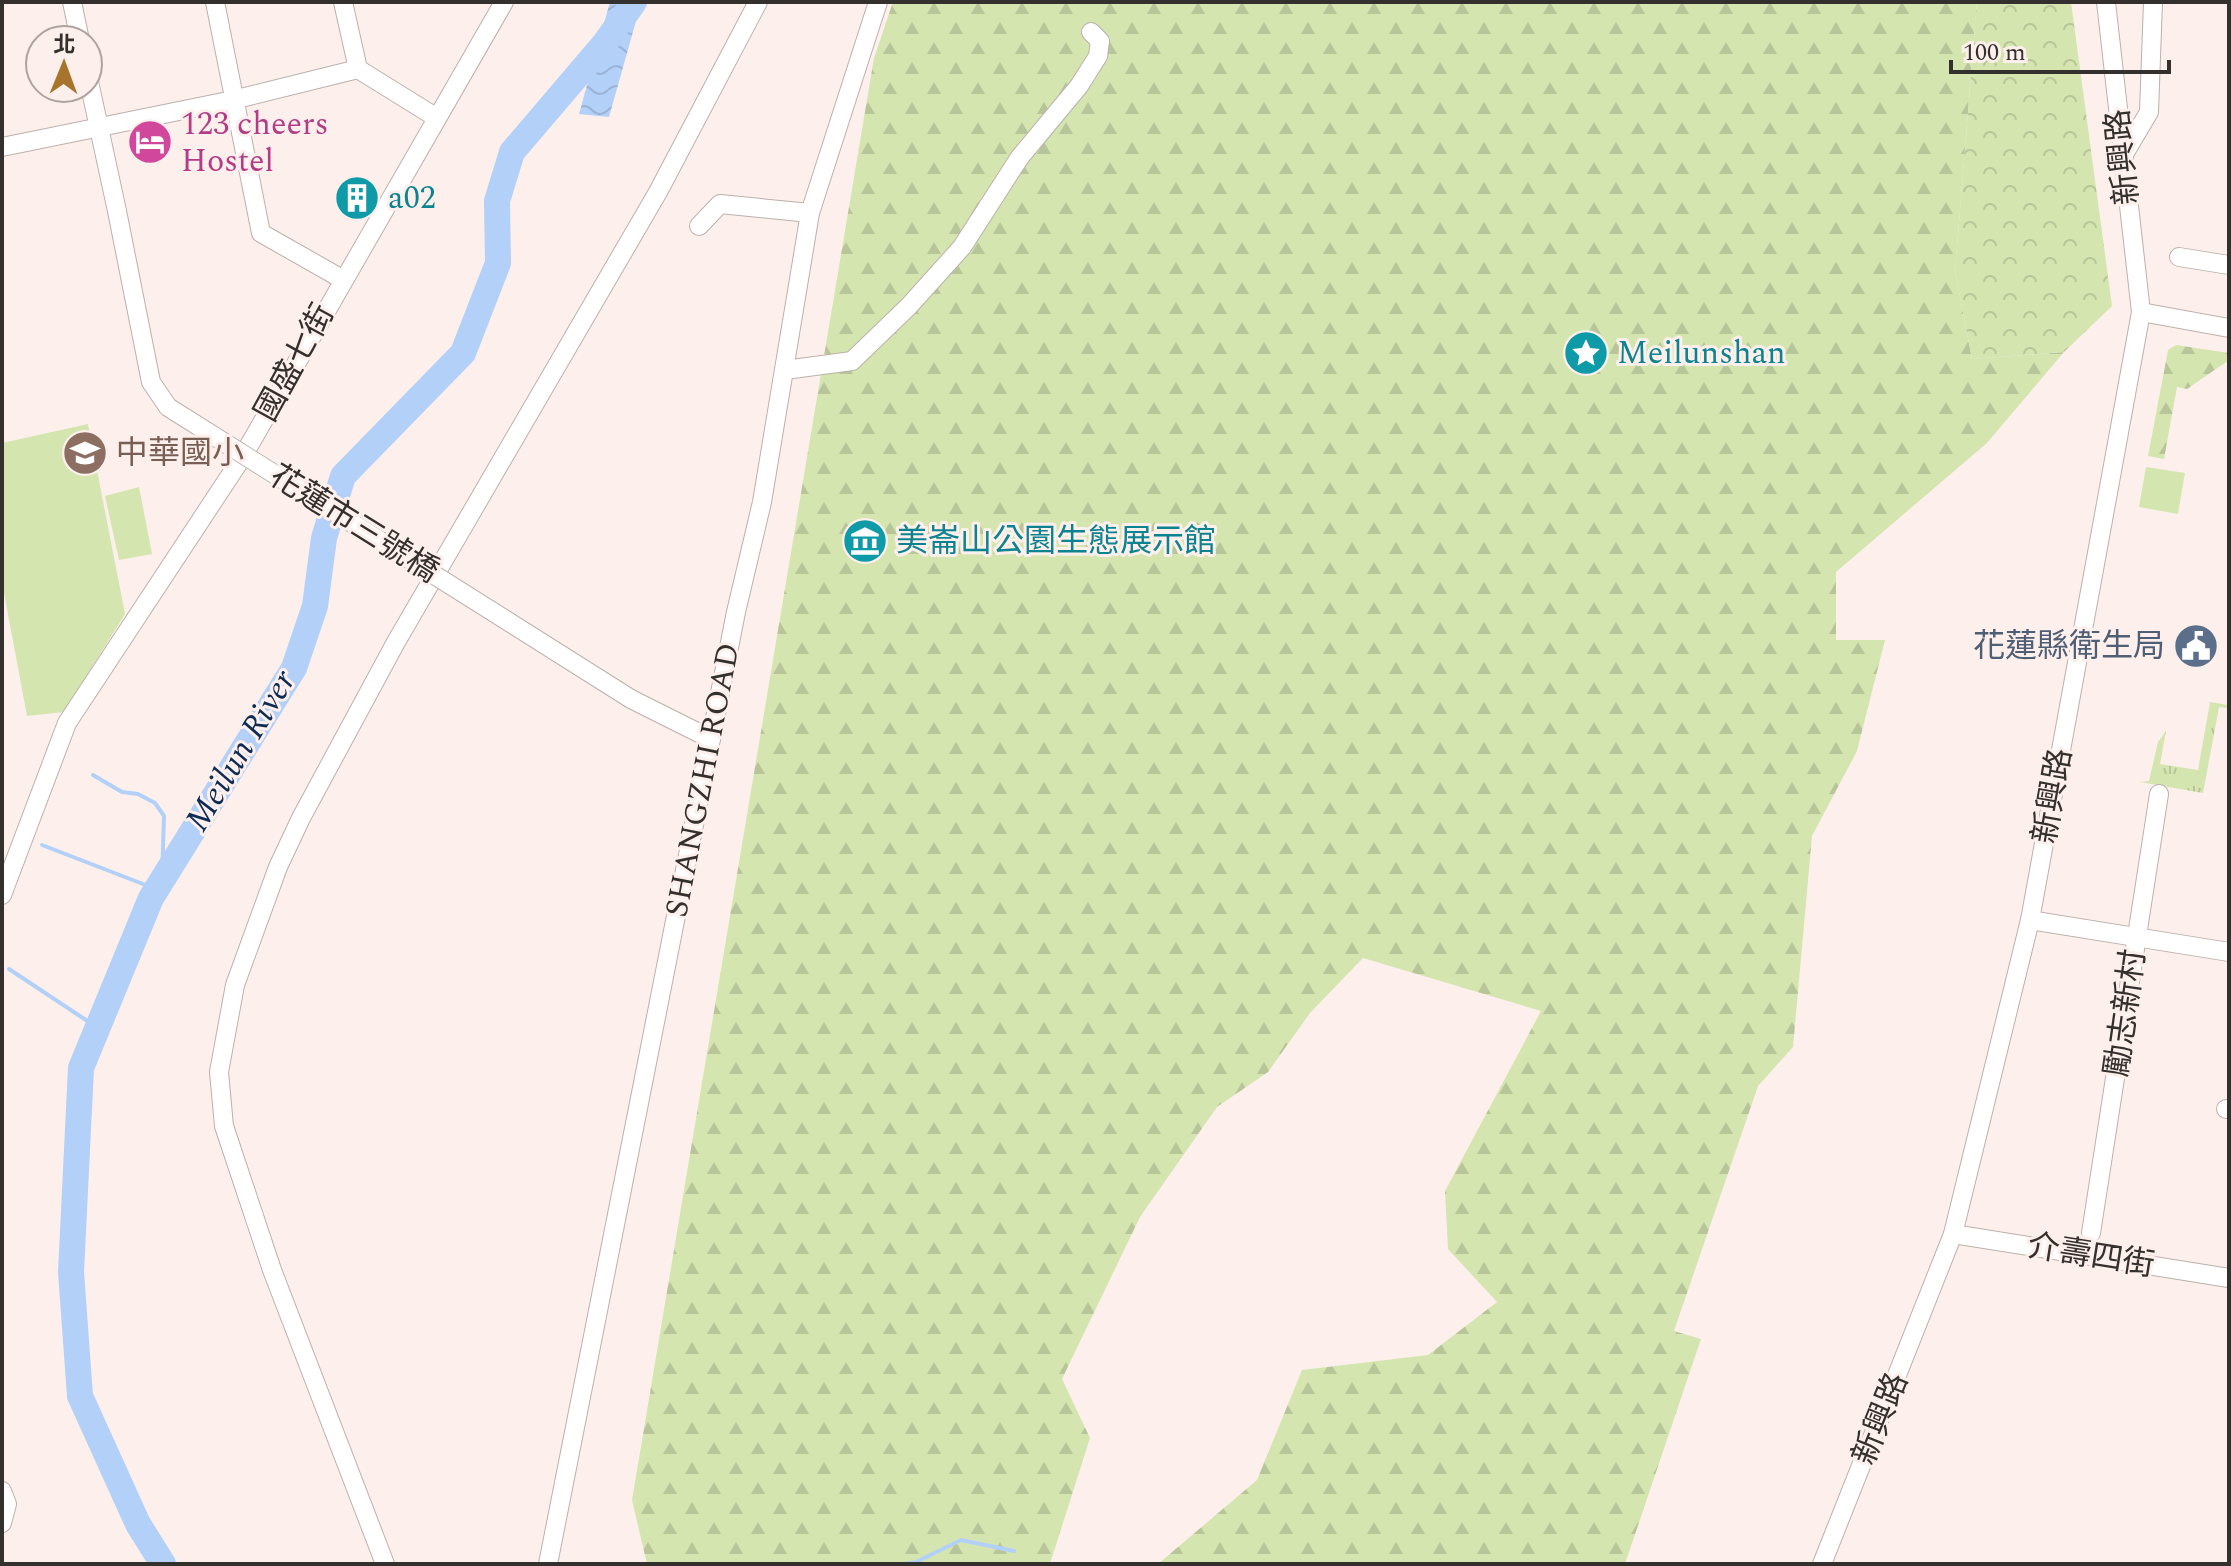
<svg xmlns="http://www.w3.org/2000/svg" width="2231" height="1566" viewBox="0 0 2231 1566" font-family="Spectral,'Noto Sans TC',serif">
<style>
.grass{fill:url(#grass-tufts)}
.forest{fill:url(#forest-firs)}
.park{fill:url(#park-crowns)}
.garden{fill:#d4e5b0}
.water{fill:url(#water-waves)}
.lines{fill:none;stroke-linecap:round;stroke-linejoin:round}
.stream{stroke:#b3d0f8;stroke-width:4}
.river{stroke:#b3d0f8;stroke-width:26}
.minor-casing{stroke:#bcb0ac;stroke-width:20}
.minor{stroke:#fff;stroke-width:18}
.minor-bridge-casing{stroke:#bcb0ac;stroke-width:20;stroke-linecap:butt}
.minor-bridge{stroke:#fff;stroke-width:18}
.labels{text-anchor:middle;dominant-baseline:central;stroke-width:6;stroke-linejoin:round;paint-order:stroke}
.hotel-label{font-size:32px;fill:#b23c85;stroke:#fdf0ec;text-anchor:start}
.street-label{font-size:32px;fill:#34302e;stroke:#fdf0ec}
.culture-label{font-size:32px;fill:#0d838f;stroke:#fdf0ec;text-anchor:start}
.education-label{font-size:32px;fill:#785e54;stroke:#fdf0ec;text-anchor:start}
.service-label{font-size:32px;fill:#4e5e75;stroke:#fdf0ec;text-anchor:end}
.water-label{font-size:34px;font-style:italic;fill:#0d2c55;stroke:#fdf0ec}
</style>
<defs>
<pattern id="grass-tufts" width="24" height="20" patternUnits="userSpaceOnUse" patternTransform="scale(2)"><rect width="24" height="20" fill="#d4e5b0"/><path d="M3 7l-1-3M5 7V3M7 7l1-3M15 17l-1-3M17 17v-4M19 17l1-3" fill="none" stroke="#b7c598"/></pattern>
<pattern id="forest-firs" width="22" height="20" patternUnits="userSpaceOnUse" patternTransform="scale(2)"><rect width="22" height="20" fill="#d4e5b0"/><path d="M5 1l3.5 6h-7zM16 11l3.5 6h-7z" fill="#b7c598"/></pattern>
<pattern id="park-crowns" width="20" height="18" patternUnits="userSpaceOnUse" patternTransform="scale(2)"><rect width="20" height="18" fill="#d4e5b0"/><path d="M2 6a3 3 0 1 1 6 0M12 15a3 3 0 1 1 6 0" fill="none" stroke="#b7c598"/></pattern>
<pattern id="water-waves" width="16" height="10" patternUnits="userSpaceOnUse" patternTransform="scale(2)"><rect width="16" height="10" fill="#b3d0f8"/><path d="M0 5q4-4 8 0t8 0" fill="none" stroke="#9bb3d5"/></pattern>
</defs>
<rect width="100%" height="100%" fill="#fdf0ec"/>
<!-- grass -->
<polygon class="grass" points="2210,702 2228,705 2228,708 2219,707 2203,793 2140,782 2149,781 2158,742 2166,731 2160,764 2198,770"/>
<!-- forest -->
<g class="forest">
<polygon points="893,2 1977,2 1955,271 1972,359 2064,352 1987,443 1836,572 1836,640 1885,640 1857,751 1812,836 1793,1047 1758,1086 1674,1331 1701,1339 1625,1564 1158,1564 1257,1480 1302,1370 1428,1355 1497,1302 1448,1249 1445,1191 1541,1011 1363,958 1310,1013 1268,1072 1217,1107 1140,1217 1062,1379 1090,1438 1050,1564 647,1564 632,1500 874,58"/>
<polygon points="2176,345 2229,353 2229,360 2187,389 2177,387 2164,459 2148,456 2168,350"/>
</g>
<!-- park -->
<polygon class="park" points="1977,2 2071,2 2112,306 2064,352 1972,359 1955,271"/>
<!-- garden -->
<g class="garden">
<polygon points="88,424 125,614 64,712 27,716 2,582 2,443"/>
<polygon points="2146,467 2185,473 2178,514 2139,507"/>
<polygon points="139,487 152,554 119,560 105,496"/>
</g>
<!-- water -->
<polygon class="water" points="610,2 621,2 638,14 609,117 579,114"/>
<g class="lines">
<!-- stream -->
<g class="stream">
<polyline points="93,775 122,792 138,794 155,803 164,816 162,880"/>
<polyline points="42,845 156,889"/>
<polyline points="9,969 98,1028"/>
<polyline points="904,1564 916,1562 961,1540 1014,1551"/>
</g>
<!-- river -->
<polyline class="river" points="163,1564 138,1524 80,1396 71,1272 81,1068 151,898 294,668 315,606 324,538 343,476 463,353 498,263 497,201 512,152 605,43 634,2"/>
<!-- minor casing -->
<g class="minor-casing">
<g id="minor">
<polyline points="72,2 80,40"/>
<polyline points="215,2 261,233 342,279"/>
<polyline points="343,2 358,69"/>
<polyline points="88,77 117,211"/>
<polyline points="2,147 233,100 358,69 437,118"/>
<polyline points="2123,156 2149,112 2153,2"/>
<polyline points="699,226 720,204 810,213"/>
<polyline points="2179,257 2229,265"/>
<polyline points="2141,312 2229,328"/>
<polyline points="785,370 852,361 909,306 962,247 1020,157 1079,86 1098,56 1100,41 1091,32"/>
<polyline points="631,699 711,739"/>
<polyline points="2,895 67,723 243,456 504,2"/>
<polyline points="2030,920 2229,952"/>
<polyline points="2226,1109 2229,1109"/>
<polyline points="2091,1233 2159,794"/>
<polyline points="1953,1234 2229,1278"/>
<polyline points="2,1491 7,1504 2,1523"/>
<polyline points="385,1564 272,1270 224,1126 219,1072 235,985 278,867 301,818 396,642 658,192 758,2"/>
<polyline points="548,1564 736,612 762,502 810,213 878,2"/>
<polyline points="1822,1564 1953,1234 2030,920 2141,312 2106,2"/>
</g>
</g>
<!-- minor -->
<use href="#minor" class="minor"/>
<!-- minor-bridge casing -->
<g class="minor-bridge-casing">
<polyline id="minor-bridge" points="117,211 151,382 168,407 631,699"/>
</g>
<!-- minor-bridge -->
<use href="#minor-bridge" class="minor-bridge"/>
</g>
<!-- icons -->
<defs>
<g id="hotel-disc" transform="scale(2.3)"><circle r="9.5" fill="#d1479c" stroke="#fdf0ec"/><path d="M-6-4.5h1.5V1H6V5H4.5V3h-9V5H-6ZM-4 0a1.8 1.8 0 1 1 3.6 0ZM.5 0V-2.5h3Q6-2.5 6 0Z" fill="#fff"/></g>
<g id="building-disc" transform="scale(2.3)"><circle r="9.5" fill="#0f9aa8" stroke="#fdf0ec"/><path d="M-4-6H4V6H1V3H-1V6H-4ZM-2.5-4.3h1.7v1.8h-1.7ZM.8-4.3h1.7v1.8H.8ZM-2.5-1h1.7V.8h-1.7ZM.8-1h1.7V.8H.8Z" fill="#fff"/></g>
<g id="sight-disc" transform="scale(2.3)"><circle r="9.5" fill="#0f9aa8" stroke="#fdf0ec"/><path d="M0-6L1.8-2.2L6-1.7L2.9 1.2L3.7 5.4L0 3.3L-3.7 5.4L-2.9 1.2L-6-1.7L-1.8-2.2Z" fill="#fff"/></g>
<g id="school-disc" transform="scale(2.3)"><circle r="9.5" fill="#8d6e63" stroke="#fdf0ec"/><path d="M0-5L7-2L0 1L-7-2ZM-4 1L0 2.5L4 1V4Q0 6-4 4Z" fill="#fff"/></g>
<g id="museum-disc" transform="scale(2.3)"><circle r="9.5" fill="#0f9aa8" stroke="#fdf0ec"/><path d="M0-6L6-3V-2H-6V-3ZM-5-1h2V3h-2ZM-1-1h2V3h-2ZM3-1h2V3H3ZM-6 4H6V6H-6Z" fill="#fff"/></g>
<g id="civic-disc" transform="scale(2.3)"><circle r="9.5" fill="#5c6f8a" stroke="#fdf0ec"/><path d="M-.6-6.5H3V-4.5H.6V-3L4-1V1h2V6H-6V1h2V-1L-.6-3ZM-1.2 2.5V6h2.4V2.5Z" fill="#fff"/></g>
</defs>
<g fill-rule="evenodd">
<use href="#hotel-disc" x="150" y="142"/>
<use href="#building-disc" x="357" y="198"/>
<use href="#sight-disc" x="1586" y="353"/>
<use href="#school-disc" x="85" y="453"/>
<use href="#museum-disc" x="865" y="541"/>
<use href="#civic-disc" x="2196" y="646"/>
</g>
<g class="labels">
<!-- hotel labels -->
<g class="hotel-label">
<text x="181" y="124">123 cheers<tspan x="181" dy="37">Hostel</tspan></text>
</g>
<!-- street labels -->
<g class="street-label">
<text transform="translate(2123 157) rotate(-96)">新興路</text>
<text transform="translate(295 363) rotate(-61)">國盛七街</text>
<text transform="translate(354 524) rotate(32)">花蓮市三號橋</text>
<text transform="translate(703 780) rotate(-79)">SHANGZHI ROAD</text>
<text transform="translate(2053 796) rotate(-80)">新興路</text>
<text transform="translate(2126 1013) rotate(-82)">勵志新村</text>
<text transform="translate(2091 1256) rotate(9)">介壽四街</text>
<text transform="translate(1881 1419) rotate(-68)">新興路</text>
</g>
<!-- culture labels -->
<g class="culture-label">
<text x="388" y="198">a02</text>
<text x="1617" y="353">Meilunshan</text>
<text x="896" y="541">美崙山公園生態展示館</text>
</g>
<!-- education labels -->
<g class="education-label">
<text x="116" y="453">中華國小</text>
</g>
<!-- service labels -->
<g class="service-label">
<text x="2165" y="646">花蓮縣衛生局</text>
</g>
<!-- water labels -->
<g class="water-label">
<text transform="translate(241 751) rotate(-59)">Meilun River</text>
</g>
</g>
<!-- border -->
<rect width="2231" height="1566" fill="none" stroke="#34302e" stroke-width="8"/>
<!-- north arrow -->
<g transform="translate(64 64) rotate(1)"><circle r="38" fill="#fdf0ec" stroke="#ada3a0" stroke-width="2"/>
<path d="M0-6L14 30L0 20L-14 30Z" fill="#a7742c"/>
<text y="-12" font-size="22" font-weight="bold" text-anchor="middle" fill="#34302e">北</text>
</g>
<!-- scale -->
<path d="M1951 60v12h218v-12" fill="none" stroke="#34302e" stroke-width="4"/>
<text x="1963" y="60" font-size="24" fill="#34302e" stroke="#fdf0ec" stroke-width="6" paint-order="stroke">100 m</text>
</svg>
